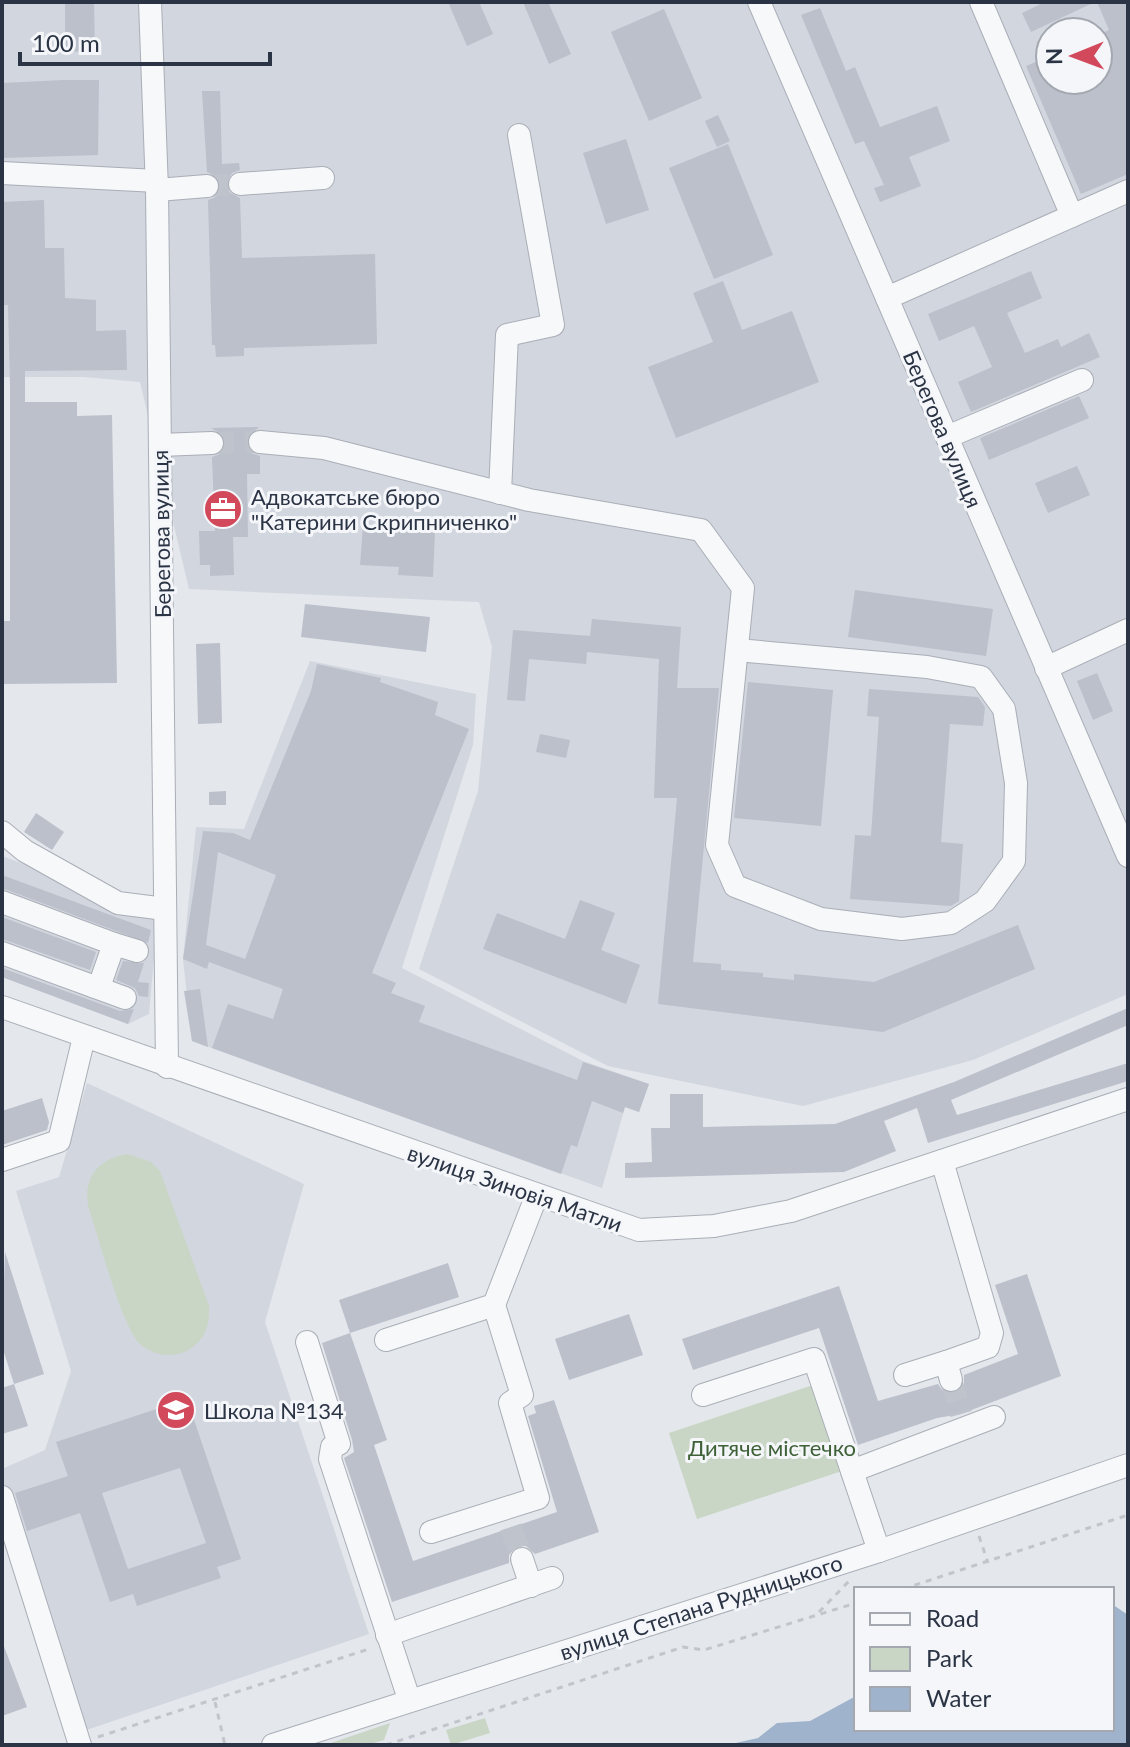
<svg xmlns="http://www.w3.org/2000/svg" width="1130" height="1747" viewBox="0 0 1130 1747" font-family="Lato,sans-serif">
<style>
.built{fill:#d2d6de;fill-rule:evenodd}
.green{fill:#c9d6c5}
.water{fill:#9fb4cc}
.building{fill:#bbc0ca;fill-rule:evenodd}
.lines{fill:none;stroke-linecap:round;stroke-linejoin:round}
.minor-tunnel{stroke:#bfc3cb;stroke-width:22;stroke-dasharray:22 11;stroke-linecap:butt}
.minor-casing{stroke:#a9aeb7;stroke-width:24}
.path{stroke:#c2c5cb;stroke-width:3;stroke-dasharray:6 6;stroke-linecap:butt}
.minor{stroke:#f7f8fa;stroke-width:22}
.labels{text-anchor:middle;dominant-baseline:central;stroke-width:6;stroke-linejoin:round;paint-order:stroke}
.street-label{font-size:22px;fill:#2b3445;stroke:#f4f6f9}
.poi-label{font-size:22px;fill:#2b3445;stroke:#f4f6f9;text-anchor:start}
.park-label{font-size:22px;fill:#3f6138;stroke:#f4f6f9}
</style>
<rect width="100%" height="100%" fill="#e4e7ec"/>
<!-- built -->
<g class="built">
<path d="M2 2H1128V994L973 1060 803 1106 608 1066 419 969 478 791 492 647 479 602 189 589 140 382 84 377H2ZM1050 32H1098V80H1050Z"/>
<polygon points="310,661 476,694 473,745 402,968 583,1061 649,1084 639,1112 625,1107 602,1188 192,1041 183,959 196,827 244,829"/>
<polygon points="2,856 158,913 149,1014 128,1024 2,977"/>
<polygon points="87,1083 304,1184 265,1322 369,1634 69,1736 2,1531 2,1469 45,1450 71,1371 16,1191 59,1177"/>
</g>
<!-- green -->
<g class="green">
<path d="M127 1154 151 1162 160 1171 209 1306C210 1323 206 1339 190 1349 175 1359 152 1356 139 1343 121 1324 99 1238 89 1209 82 1180 97 1159 127 1154Z"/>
<polygon points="813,1385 842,1471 697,1519 669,1433"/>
<polygon points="485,1718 490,1733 451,1745 446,1730"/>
<polygon points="390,1723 384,1740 367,1745 325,1745"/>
</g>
<!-- water -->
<polygon class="water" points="1112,1604 1128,1615 1128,1745 727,1745 758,1738 777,1723 810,1721 856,1696 856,1729 1112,1729"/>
<!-- building -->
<g class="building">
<polygon points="65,2 94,2 95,51 65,52"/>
<polygon points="448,2 479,2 493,34 467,46"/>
<polygon points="523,2 548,2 571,54 549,64"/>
<polygon points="1045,2 1095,2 1031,32 1022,13"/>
<polygon points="1097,2 1128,2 1128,174 1081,194 1026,66 1050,56 1050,80 1098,80 1098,35 1109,30"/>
<polygon points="820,8 846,71 855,67 880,127 937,106 950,141 909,157 921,186 880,202 874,188 884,185 864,141 855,144 801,15"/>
<polygon points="664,9 702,98 649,121 611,32"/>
<polygon points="63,80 99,80 98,155 2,158 2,83"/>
<polygon points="202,91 220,91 222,164 239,163 240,170 232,173 226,184 229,192 240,198 242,258 375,254 377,344 244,348 244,356 216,357 215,345 212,345 208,200 216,197 221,186 218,177 207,172"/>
<polygon points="718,115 730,141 717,147 705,121"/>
<polygon points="626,139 649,210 606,224 583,153"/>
<polygon points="728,144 773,255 714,279 669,168"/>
<polygon points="44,200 45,248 64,248 65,298 96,300 96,331 126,330 127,370 25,371 25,402 77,402 77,416 112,415 117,683 2,684 2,621 10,621 10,385 8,305 2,305 2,202"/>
<polygon points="1031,271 1042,298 1007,313 1025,353 1058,339 1061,347 1089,333 1100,357 971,412 958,382 992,367 974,326 939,341 928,314"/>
<polygon points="723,281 742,330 792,311 819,382 676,438 648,367 713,342 693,293"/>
<polygon points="1079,396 1089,418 989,460 980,438"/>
<polygon points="259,427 246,440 251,453 260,456 260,474 247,474 248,537 233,537 234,575 210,576 210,565 200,565 199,531 215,531 212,457 220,454 226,443 223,435 211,428"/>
<polygon points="1077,466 1090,495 1048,513 1035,483"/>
<polygon points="363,526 435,531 433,577 398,575 399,567 360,565"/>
<polygon points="855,590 993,609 986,656 848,637"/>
<polygon points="305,604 430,617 426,652 301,637"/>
<polygon points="592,619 681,627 677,688 719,688 693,962 721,964 721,970 763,973 763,977 794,980 794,974 874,982 1018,925 1035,969 883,1032 658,1004 677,798 654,798 659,659 587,652 586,664 529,659 525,701 507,700 513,630 590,636"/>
<polygon points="220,643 222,723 198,724 196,644"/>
<path d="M317 664 381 678 380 682 438 702 435 715 469 729 372 973 396 983 391 993 425 1006 419 1022 577 1080 583 1062 649 1084 639 1112 625 1107 623 1113 592 1101 577 1147 571 1145 561 1174 212 1048 228 1004 273 1019 283 989 209 962 207 969 183 959 203 831 233 833 250 840 311 691ZM218 852 276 875 245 959 206 945Z"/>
<polygon points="1097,673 1113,711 1093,720 1077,681"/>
<polygon points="748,682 833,690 821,826 734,818"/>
<polygon points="869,689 978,697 985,707 983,726 950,724 941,842 963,844 959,901 951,906 850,899 855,835 871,836 879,717 867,716"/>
<polygon points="540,734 570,740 566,758 536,752"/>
<polygon points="226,791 226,805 209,805 209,792"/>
<polygon points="36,813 64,832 52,850 24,832"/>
<polygon points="2,875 151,930 148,943 2,888"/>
<polygon points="580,900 615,913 601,950 640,965 626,1004 483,949 497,913 565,939"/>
<polygon points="2,917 96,952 90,970 2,939"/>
<polygon points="123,961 144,963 138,982 149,983 148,997 139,996 135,988 116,980"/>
<polygon points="2,968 120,1011 134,1009 128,1024 2,977"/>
<polygon points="200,989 208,1047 192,1041 184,991"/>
<polygon points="1128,1008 1128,1025 951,1100 957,1115 1128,1063 1128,1081 928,1143 917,1108 884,1121 896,1151 844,1172 625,1178 625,1163 652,1162 651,1128 670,1128 670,1094 703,1094 703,1127 835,1124 954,1082"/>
<polygon points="42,1098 49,1122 47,1130 2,1145 2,1111"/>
<polygon points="5,1252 44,1374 14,1384 2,1346"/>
<polygon points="448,1263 459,1297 350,1333 339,1300"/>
<polygon points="1027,1274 1061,1376 961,1414 937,1418 858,1445 819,1328 693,1370 682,1339 839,1286 878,1401 938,1384 942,1390 954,1394 964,1384 964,1375 1018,1354 995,1285"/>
<polygon points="629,1314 643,1355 569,1380 555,1339"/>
<polygon points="350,1333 387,1440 374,1445 413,1561 557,1512 528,1416 536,1413 534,1406 554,1400 599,1532 535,1554 526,1546 517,1546 509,1555 509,1563 392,1602 344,1458 354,1452 352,1440 322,1343"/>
<polygon points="14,1384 28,1426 2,1434 2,1388"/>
<path d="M187 1399 241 1559 217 1567 221 1578 137 1606 133 1594 110 1602 80 1513 27 1531 15 1493 68 1476 56 1442ZM180 1468 206 1543 128 1569 102 1493Z"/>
<polygon points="2,1641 27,1707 2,1716"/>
</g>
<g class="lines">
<!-- minor-tunnel -->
<g class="minor-tunnel">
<polyline points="207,186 240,184"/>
<polyline points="212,443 260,442"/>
<polyline points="951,1380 961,1414"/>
<polyline points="511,1527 522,1559"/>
</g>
<!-- minor casing -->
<g class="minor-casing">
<g id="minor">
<polyline points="150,2 157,190 167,1067"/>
<polyline points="759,2 1128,856"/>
<polyline points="981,2 1072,216"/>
<polyline points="2,173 157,181"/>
<polyline points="240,184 323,178"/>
<polyline points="157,190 207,186"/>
<polyline points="887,298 1128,191"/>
<polyline points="947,437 1082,380"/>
<polyline points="260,442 324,448 529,500 701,530 743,588 717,845 735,886 821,919 902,929 951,923 985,901 1014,861 1016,783 1004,709 981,677 927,667 737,650"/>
<polyline points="160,445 212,443"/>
<polyline points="500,493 507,335 553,325 519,135"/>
<polyline points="1046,668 1128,630"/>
<polyline points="2,832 25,851 118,903 165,909"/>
<polyline points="2,902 114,944 100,984 95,987 2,953"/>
<polyline points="114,944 137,951"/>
<polyline points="95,987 125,998"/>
<polyline points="2,1007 639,1230 714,1226 791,1211 1128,1099"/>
<polyline points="2,1160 59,1141 84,1037"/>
<polyline points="942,1161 992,1333 988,1347 946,1362"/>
<polyline points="386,1340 494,1305 536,1197"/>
<polyline points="307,1342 339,1444 332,1447 330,1459 409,1699"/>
<polyline points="905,1375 946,1362 951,1380"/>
<polyline points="703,1395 814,1359 879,1551"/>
<polyline points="852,1471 994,1417"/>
<polyline points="2,1497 80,1745"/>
<polyline points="431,1532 538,1498 510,1403 522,1395 494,1305"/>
<polyline points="522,1559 531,1586"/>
<polyline points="387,1635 552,1578"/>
<polyline points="273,1745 879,1551 1128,1465"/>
</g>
</g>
<!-- path -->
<g class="path">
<polyline points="979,1536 988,1563"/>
<polyline points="903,1589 1128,1515"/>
<polyline points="819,1612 850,1580"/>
<polyline points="215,1702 225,1745"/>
<polyline points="98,1737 372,1648"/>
<polyline points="386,1745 683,1647 704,1650 856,1603"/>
</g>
<!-- minor -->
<use href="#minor" class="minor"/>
</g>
<!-- icons -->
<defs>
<g id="office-disc" transform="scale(2)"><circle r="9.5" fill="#d1495b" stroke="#f4f6f9"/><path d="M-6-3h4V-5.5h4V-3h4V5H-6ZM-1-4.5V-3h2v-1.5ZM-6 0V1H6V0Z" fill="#fff"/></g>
<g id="school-disc" transform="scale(2)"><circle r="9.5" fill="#d1495b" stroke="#f4f6f9"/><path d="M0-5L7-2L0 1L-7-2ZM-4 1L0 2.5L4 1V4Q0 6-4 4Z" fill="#fff"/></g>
</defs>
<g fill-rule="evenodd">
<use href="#office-disc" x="223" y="509"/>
<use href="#school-disc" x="176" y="1410"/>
</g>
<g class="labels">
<!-- street labels -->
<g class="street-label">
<text transform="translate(943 429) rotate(67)">Берегова вулиця</text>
<text transform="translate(161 534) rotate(-91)">Берегова вулиця</text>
<text transform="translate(515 1188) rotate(19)">вулиця Зиновія Матли</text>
<text transform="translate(701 1607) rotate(-18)">вулиця Степана Рудницького</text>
</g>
<!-- poi labels -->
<g class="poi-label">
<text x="251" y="496">Адвокатське бюро<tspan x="251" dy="25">"Катерини Скрипниченко"</tspan></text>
<text x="204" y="1410">Школа №134</text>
</g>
<!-- park labels -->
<g class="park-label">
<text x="772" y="1447">Дитяче містечко</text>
</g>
</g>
<!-- border -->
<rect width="1130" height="1747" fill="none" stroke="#2b3445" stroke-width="8"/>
<!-- legend -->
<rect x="854" y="1587" width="260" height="144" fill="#f4f6f9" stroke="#a4a8b1" stroke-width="2"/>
<rect x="870" y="1613" width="40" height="12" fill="#f7f8fa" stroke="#a4a8b1" stroke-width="2"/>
<text x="926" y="1627" font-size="24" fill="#2b3445">Road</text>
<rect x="870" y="1647" width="40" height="24" fill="#c9d6c5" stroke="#a4a8b1" stroke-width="2"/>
<text x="926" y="1667" font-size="24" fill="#2b3445">Park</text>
<rect x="870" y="1687" width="40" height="24" fill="#9fb4cc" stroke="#a4a8b1" stroke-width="2"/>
<text x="926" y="1707" font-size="24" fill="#2b3445">Water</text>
<!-- north arrow -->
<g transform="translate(1074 56) rotate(269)"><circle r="38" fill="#f4f6f9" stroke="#a4a8b1" stroke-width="2"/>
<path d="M0-6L14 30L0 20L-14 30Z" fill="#d1495b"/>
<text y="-12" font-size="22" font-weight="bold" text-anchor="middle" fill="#2b3445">N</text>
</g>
<!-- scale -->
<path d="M20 52v12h250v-12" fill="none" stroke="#2b3445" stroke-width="4"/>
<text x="32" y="52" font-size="24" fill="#2b3445" stroke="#f4f6f9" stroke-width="6" paint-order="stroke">100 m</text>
</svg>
